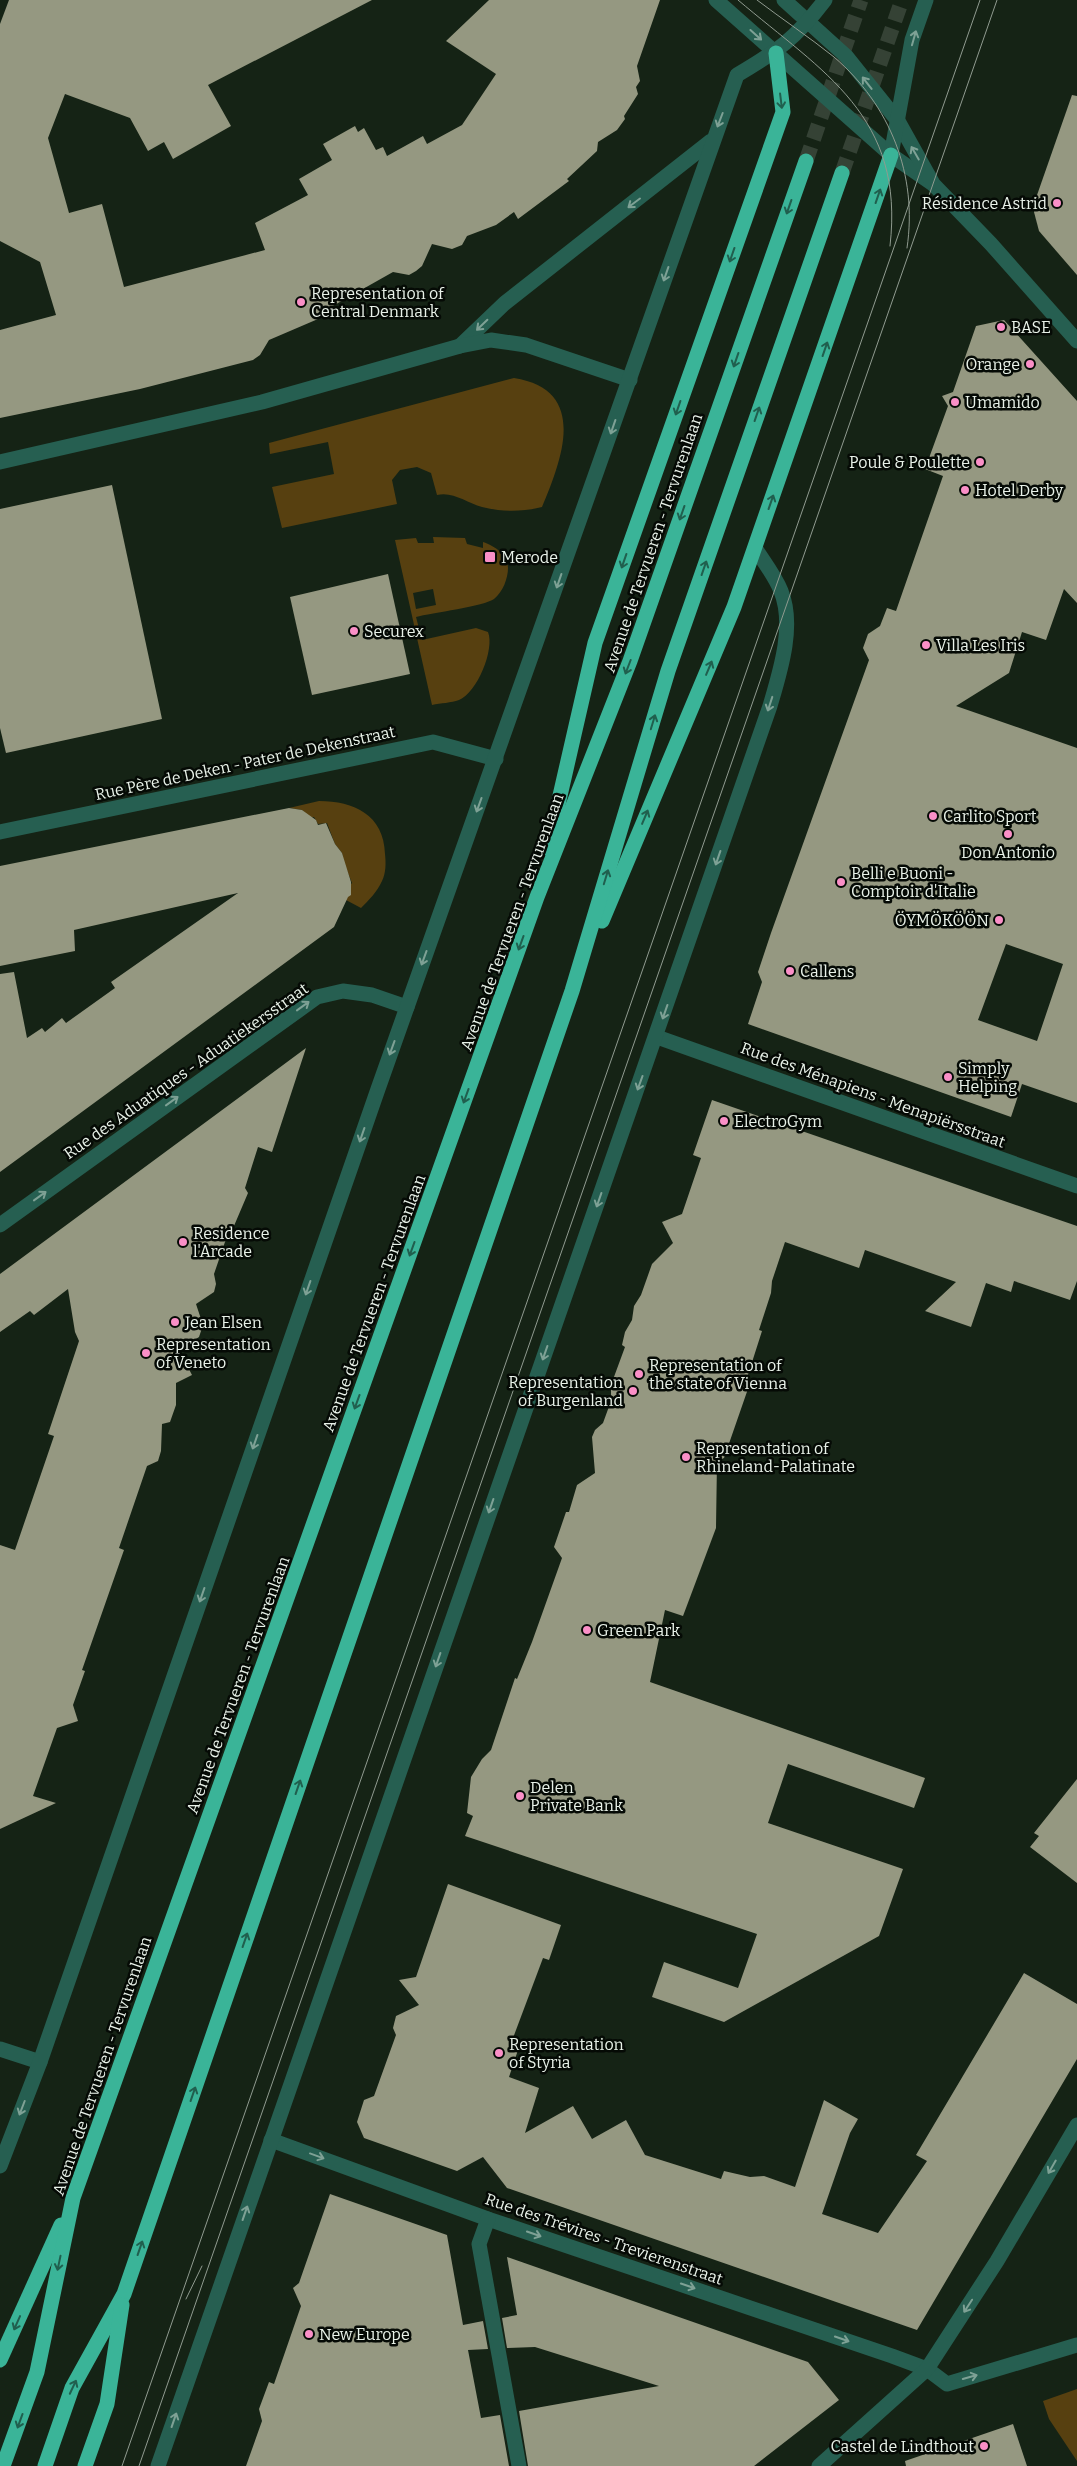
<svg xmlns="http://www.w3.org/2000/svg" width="1077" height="2466" viewBox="0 0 1077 2466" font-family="Bitter,serif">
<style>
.green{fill:#574010;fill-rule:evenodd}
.building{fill:#959881;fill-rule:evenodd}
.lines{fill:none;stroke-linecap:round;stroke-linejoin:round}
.highway-tunnel{stroke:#354235;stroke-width:15;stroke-dasharray:15 8;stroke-linecap:butt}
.minor{stroke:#265f51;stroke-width:15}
.highway{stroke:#3ab498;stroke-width:15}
.tram{stroke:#909b90;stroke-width:1}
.oneway{stroke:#7ea195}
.oneway2{stroke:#205f4e}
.poi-dot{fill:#fa8fc7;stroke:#050a05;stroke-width:2}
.labels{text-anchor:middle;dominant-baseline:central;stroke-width:5;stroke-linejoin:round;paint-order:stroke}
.poi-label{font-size:16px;fill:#e9f2e9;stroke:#050a05;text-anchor:start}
.street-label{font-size:16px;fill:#e9f2e9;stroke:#050a05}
</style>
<rect width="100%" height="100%" fill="#152315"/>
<!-- green -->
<g class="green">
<path d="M514 378C589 390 562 459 542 507 523 512 501 512 482 507 467 503 453 491 437 495L431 473 417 467 400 470 392 480 397 504 282 528 272 487 334 474 328 442 270 454 269 443Z"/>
<path d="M433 537 465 538 467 544 483 548V542C495 546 508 555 508 568 508 578 503 592 494 599 485 606 431 613 416 617L422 640 476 628 488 632C495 649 477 693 459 700 451 703 441 703 432 705L395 540 416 538 418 543H434ZM433 589 436 605 416 609 413 593Z"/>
<path d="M319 801C354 801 384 815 385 854 386 863 386 873 382 881 377 892 369 900 361 908L346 900 347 888 352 883 344 863 342 853 335 844 327 823 318 824 314 817 310 818 302 810 289 808Z"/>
<polygon points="1077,2389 1077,2461 1049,2419 1043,2401"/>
</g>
<!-- building -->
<g class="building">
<polygon points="9,0 372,0 208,85 231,126 173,159 164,142 148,151 130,118 65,94 48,138 69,213 102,204 124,287 265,250 255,223 308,195 299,179 332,160 323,144 355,126 358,132 364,128 376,150 383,147 387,156 423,136 427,144 462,125 496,74 446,41 489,0 660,0 637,66 640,81 636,87 638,94 624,116 625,119 617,130 598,142 597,151 567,179 569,181 518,219 514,212 496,225 467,236 462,245 452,249 432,244 422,266 416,271 409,275 393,272 331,307 333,311 318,319 269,340 260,355 253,360 140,389 0,418 0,330 56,315 40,262 0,241 0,24"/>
<polygon points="1072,95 1077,96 1077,275 1039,231 1034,212 1036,198"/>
<path d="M1004 320 1077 401V603L1064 589 1046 640 1022 632 1009 673 956 706 1077 748V1103L1022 1084 1011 1117 748 1024 762 982 758 972 771 933 869 660 863 648 868 634 880 626 887 608 896 611 943 476 925 469 948 406 942 396 953 392 976 326ZM1006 944 1063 964 1037 1041 978 1020Z"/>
<polygon points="112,485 162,719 6,753 0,728 0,509"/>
<polygon points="388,574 410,674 312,695 290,597"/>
<polygon points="289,808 302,810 316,820 318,825 326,823 335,844 342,853 351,882 351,895 348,897 334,927 0,1172 0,974 14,972 27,1038 42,1028 45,1032 62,1018 66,1023 115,988 111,982 238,893 74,930 75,951 0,966 0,866"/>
<polygon points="306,1048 272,1152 258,1147 245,1188 248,1193 228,1240 226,1239 214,1274 216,1284 214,1292 196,1304 203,1325 199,1337 179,1350 192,1375 176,1383 176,1405 170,1422 162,1424 161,1451 158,1461 147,1466 119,1548 124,1550 82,1670 85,1671 73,1705 78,1721 57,1728 33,1796 56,1803 0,1829 0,1545 15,1550 54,1436 48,1434 79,1341 75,1332 68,1289 34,1315 30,1311 0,1332 0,1274"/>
<polygon points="712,1100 1077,1226 1077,1281 1070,1300 1014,1281 1011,1292 986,1283 971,1327 925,1311 956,1282 865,1250 859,1268 785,1242 772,1281 771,1293 759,1330 762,1331 746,1381 750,1383 724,1458 717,1461 716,1528 683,1616 665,1610 650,1682 925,1778 914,1808 788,1764 768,1823 903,1869 879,1936 724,2022 652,1997 664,1962 738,1988 757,1934 465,1836 473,1816 467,1813 471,1777 482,1759 491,1750 515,1678 517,1679 532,1642 562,1558 554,1547 566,1512 569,1512 577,1485 595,1473 592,1437 595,1430 603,1423 611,1401 611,1385 625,1347 622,1345 625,1332 632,1320 634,1306 641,1295 652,1264 673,1243 662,1222 682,1214 701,1158 693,1155"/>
<polygon points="1077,1779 1077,1883 1030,1847 1039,1836 1034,1833"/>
<polygon points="448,1884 561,1925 549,1960 543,1958 513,2038 521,2041 509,2077 539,2088 525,2133 573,2106 592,2139 626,2120 645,2155 721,2179 724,2171 750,2177 764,2176 795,2187 824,2100 858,2119 850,2133 822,2214 878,2233 927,2161 916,2155 1024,1973 1077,2004 1077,2059 917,2330 507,2188 483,2157 457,2171 364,2138 357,2122 364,2100 374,2096 396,2035 393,2028 396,2016 419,2005 399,1980 416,1977"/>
<polygon points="330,2194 447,2235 463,2325 483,2321 488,2349 468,2350 481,2418 500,2415 509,2466 246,2466 262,2421 259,2409 269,2382 274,2384 301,2306 293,2288 299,2283"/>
<polygon points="507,2257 808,2362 839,2400 754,2466 528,2466 519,2411 659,2386 535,2347 507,2348 502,2318 517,2315"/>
<polygon points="1013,2424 1027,2466 906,2466 905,2461"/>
</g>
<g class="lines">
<!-- highway-tunnel -->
<g class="highway-tunnel">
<polyline points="806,161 861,0"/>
<polyline points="842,173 902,0"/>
</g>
<!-- minor -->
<g class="minor">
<polyline points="716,0 891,155 933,184 991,244 1077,341"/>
<polyline points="784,0 846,56 898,121 932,182"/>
<polyline points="891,155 912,40 926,0"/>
<polyline points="460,346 505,303 711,141"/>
<polyline points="0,462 262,402 460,346 491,340 526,345 630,380"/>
<polyline points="0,832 433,742 496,759"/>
<polyline points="657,1037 1077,1186"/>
<polyline points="0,1225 317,997 343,991 372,995 407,1007"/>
<polyline points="0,2049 40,2062"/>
<polyline points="271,2140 488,2219 892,2356 927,2369 947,2384 1077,2345"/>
<path d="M0 2166 40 2062 378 1089 737 75C778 51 796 38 825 0"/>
<polyline points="488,2219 479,2244 519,2466"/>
<path d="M158 2466C361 1879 569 1294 770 706 780 672 795 626 781 591 775 576 764 562 755 548"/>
<polyline points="819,2466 927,2369 997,2261 1077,2125"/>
</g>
<!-- highway -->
<g class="highway">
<polyline points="548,848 595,643 783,112 776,53"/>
<polyline points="602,921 734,607 891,155"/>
<polyline points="0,2360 61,2225"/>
<polyline points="3,2466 37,2372 73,2198 537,897 630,661 806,161"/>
<polyline points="45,2466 72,2388 124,2294 572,991 668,671 842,173"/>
<polyline points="85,2466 107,2404 122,2305"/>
</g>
<!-- tram -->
<g class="tram">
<path d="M738 0C824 73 905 116 890 246"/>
<path d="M757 0C782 19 809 37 834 57 890 105 918 175 907 248"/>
<polyline points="186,2299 202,2266"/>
<polyline points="122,2466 980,0"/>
<polyline points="139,2466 997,0"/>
</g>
</g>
<!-- one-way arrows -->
<defs><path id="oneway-shaft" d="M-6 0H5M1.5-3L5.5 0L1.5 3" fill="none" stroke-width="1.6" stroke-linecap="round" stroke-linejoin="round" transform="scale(1.25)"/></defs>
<g class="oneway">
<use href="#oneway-shaft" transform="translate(756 35) rotate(42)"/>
<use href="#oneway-shaft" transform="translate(914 38) rotate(-74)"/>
<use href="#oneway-shaft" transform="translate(867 83) rotate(-128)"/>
<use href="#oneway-shaft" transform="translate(720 120) rotate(111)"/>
<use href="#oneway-shaft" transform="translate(915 153) rotate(-120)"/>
<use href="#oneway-shaft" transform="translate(634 203) rotate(143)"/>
<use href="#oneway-shaft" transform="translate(666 274) rotate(109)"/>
<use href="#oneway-shaft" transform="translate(482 325) rotate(136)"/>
<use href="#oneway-shaft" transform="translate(613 427) rotate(109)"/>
<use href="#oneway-shaft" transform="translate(559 581) rotate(109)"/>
<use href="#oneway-shaft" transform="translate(770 704) rotate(108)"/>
<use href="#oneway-shaft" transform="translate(479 805) rotate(110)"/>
<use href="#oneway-shaft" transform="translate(718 858) rotate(109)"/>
<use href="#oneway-shaft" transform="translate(424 958) rotate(110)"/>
<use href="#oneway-shaft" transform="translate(303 1006) rotate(-36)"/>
<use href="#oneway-shaft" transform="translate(665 1012) rotate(109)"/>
<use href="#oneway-shaft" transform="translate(392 1048) rotate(110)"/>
<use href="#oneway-shaft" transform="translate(640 1083) rotate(110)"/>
<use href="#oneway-shaft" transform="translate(172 1101) rotate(-36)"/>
<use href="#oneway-shaft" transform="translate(362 1135) rotate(109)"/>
<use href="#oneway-shaft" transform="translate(40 1196) rotate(-36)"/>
<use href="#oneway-shaft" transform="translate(599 1200) rotate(109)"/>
<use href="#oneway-shaft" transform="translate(308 1288) rotate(109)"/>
<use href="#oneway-shaft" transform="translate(545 1353) rotate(109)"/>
<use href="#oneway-shaft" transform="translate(255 1442) rotate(109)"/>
<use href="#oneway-shaft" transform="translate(491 1506) rotate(109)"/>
<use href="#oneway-shaft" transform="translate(202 1595) rotate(109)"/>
<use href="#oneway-shaft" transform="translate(438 1660) rotate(109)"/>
<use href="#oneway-shaft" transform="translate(22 2108) rotate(111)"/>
<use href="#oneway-shaft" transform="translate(317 2156) rotate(20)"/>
<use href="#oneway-shaft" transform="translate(1052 2167) rotate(120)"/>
<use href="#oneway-shaft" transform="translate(245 2213) rotate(-71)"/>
<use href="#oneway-shaft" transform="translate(534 2234) rotate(19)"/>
<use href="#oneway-shaft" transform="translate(688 2286) rotate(19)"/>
<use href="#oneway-shaft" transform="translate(968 2306) rotate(123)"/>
<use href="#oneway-shaft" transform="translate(842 2339) rotate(19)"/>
<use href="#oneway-shaft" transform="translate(970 2377) rotate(-16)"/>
<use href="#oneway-shaft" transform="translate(174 2420) rotate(-71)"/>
</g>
<g class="oneway2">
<use href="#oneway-shaft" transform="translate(781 101) rotate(83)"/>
<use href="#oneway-shaft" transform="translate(878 196) rotate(-71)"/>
<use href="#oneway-shaft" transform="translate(789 207) rotate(109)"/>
<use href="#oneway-shaft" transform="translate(732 255) rotate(109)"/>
<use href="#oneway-shaft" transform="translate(825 349) rotate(-71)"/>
<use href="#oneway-shaft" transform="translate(736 360) rotate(109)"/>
<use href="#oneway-shaft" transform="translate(678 408) rotate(109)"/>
<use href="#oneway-shaft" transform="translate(757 414) rotate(-71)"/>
<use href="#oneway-shaft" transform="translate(771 502) rotate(-71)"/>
<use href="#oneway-shaft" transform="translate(682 513) rotate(109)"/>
<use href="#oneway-shaft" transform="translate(624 561) rotate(109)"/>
<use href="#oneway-shaft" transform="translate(704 568) rotate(-71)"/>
<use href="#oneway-shaft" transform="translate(628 667) rotate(111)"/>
<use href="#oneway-shaft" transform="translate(709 668) rotate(-67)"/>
<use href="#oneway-shaft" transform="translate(653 722) rotate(-73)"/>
<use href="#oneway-shaft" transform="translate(645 817) rotate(-67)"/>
<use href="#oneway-shaft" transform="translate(606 877) rotate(-73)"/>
<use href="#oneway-shaft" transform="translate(521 943) rotate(110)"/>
<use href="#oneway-shaft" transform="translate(466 1096) rotate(110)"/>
<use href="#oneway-shaft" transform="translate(412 1249) rotate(110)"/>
<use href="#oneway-shaft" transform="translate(357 1402) rotate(110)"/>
<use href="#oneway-shaft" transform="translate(298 1787) rotate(-71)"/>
<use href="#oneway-shaft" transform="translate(245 1940) rotate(-71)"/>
<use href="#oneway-shaft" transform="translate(193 2094) rotate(-71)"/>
<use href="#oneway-shaft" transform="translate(140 2248) rotate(-71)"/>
<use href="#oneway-shaft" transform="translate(59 2263) rotate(102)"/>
<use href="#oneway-shaft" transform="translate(17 2323) rotate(114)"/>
<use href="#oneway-shaft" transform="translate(73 2387) rotate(-65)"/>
<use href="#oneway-shaft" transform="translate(20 2421) rotate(110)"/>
</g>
<!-- markers -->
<g class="poi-dot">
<circle cx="1057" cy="203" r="5"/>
<circle cx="301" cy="302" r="5"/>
<circle cx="1001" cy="327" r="5"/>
<circle cx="1030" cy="364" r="5"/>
<circle cx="955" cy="402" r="5"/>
<circle cx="980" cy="462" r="5"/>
<circle cx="965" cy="490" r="5"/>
<rect x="484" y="551" width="12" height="12" rx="2.5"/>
<circle cx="354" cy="631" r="5"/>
<circle cx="926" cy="645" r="5"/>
<circle cx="933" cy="816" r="5"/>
<circle cx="1008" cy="834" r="5"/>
<circle cx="841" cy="882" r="5"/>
<circle cx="999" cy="920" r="5"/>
<circle cx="790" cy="971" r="5"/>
<circle cx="948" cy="1077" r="5"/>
<circle cx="724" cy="1121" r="5"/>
<circle cx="183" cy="1242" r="5"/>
<circle cx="175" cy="1322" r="5"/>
<circle cx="146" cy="1353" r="5"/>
<circle cx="639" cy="1374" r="5"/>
<circle cx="633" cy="1391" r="5"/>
<circle cx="686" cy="1457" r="5"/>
<circle cx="587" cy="1630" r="5"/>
<circle cx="520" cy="1796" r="5"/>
<circle cx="499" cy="2053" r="5"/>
<circle cx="309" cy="2334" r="5"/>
<circle cx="984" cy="2446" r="5"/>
</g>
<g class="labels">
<!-- poi labels -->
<g class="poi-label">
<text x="1047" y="203" text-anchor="end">Résidence Astrid</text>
<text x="311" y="293">Representation of<tspan x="311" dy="18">Central Denmark</tspan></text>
<text x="1011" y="327">BASE</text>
<text x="1020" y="364" text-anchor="end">Orange</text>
<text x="965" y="402">Umamido</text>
<text x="970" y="462" text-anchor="end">Poule &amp; Poulette</text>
<text x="975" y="490">Hotel Derby</text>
<text x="501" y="557">Merode</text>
<text x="364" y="631">Securex</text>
<text x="936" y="645">Villa Les Iris</text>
<text x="943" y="816">Carlito Sport</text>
<text x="1008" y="852" text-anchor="middle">Don Antonio</text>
<text x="851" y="873">Belli e Buoni -<tspan x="851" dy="18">Comptoir d'Italie</tspan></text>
<text x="989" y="920" text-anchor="end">ÖYMÖKÖÖN</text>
<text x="800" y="971">Callens</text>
<text x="958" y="1068">Simply<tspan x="958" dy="18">Helping</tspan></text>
<text x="734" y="1121">ElectroGym</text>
<text x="193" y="1233">Residence<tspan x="193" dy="18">l'Arcade</tspan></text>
<text x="185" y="1322">Jean Elsen</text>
<text x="156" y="1344">Representation<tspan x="156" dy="18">of Veneto</tspan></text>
<text x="649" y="1365">Representation of<tspan x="649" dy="18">the state of Vienna</tspan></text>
<text x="623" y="1382" text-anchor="end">Representation<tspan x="623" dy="18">of Burgenland</tspan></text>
<text x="696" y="1448">Representation of<tspan x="696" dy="18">Rhineland-Palatinate</tspan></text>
<text x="597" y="1630">Green Park</text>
<text x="530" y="1787">Delen<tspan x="530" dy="18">Private Bank</tspan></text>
<text x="509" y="2044">Representation<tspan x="509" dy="18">of Styria</tspan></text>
<text x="319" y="2334">New Europe</text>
<text x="974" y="2446" text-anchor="end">Castel de Lindthout</text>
</g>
<!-- street labels -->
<g class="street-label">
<text transform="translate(653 543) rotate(-71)">Avenue de Tervueren - Tervurenlaan</text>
<text transform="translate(245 763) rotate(-12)">Rue Père de Deken - Pater de Dekenstraat</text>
<text transform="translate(512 922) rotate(-70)">Avenue de Tervueren - Tervurenlaan</text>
<text transform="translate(186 1071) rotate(-35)">Rue des Aduatiques - Aduatiekersstraat</text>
<text transform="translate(873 1095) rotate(20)">Rue des Ménapiens - Menapiërsstraat</text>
<text transform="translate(374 1303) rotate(-70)">Avenue de Tervueren - Tervurenlaan</text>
<text transform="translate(238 1685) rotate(-70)">Avenue de Tervueren - Tervurenlaan</text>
<text transform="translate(102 2066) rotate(-71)">Avenue de Tervueren - Tervurenlaan</text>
<text transform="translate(604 2239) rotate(19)">Rue des Trévires - Trevierenstraat</text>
</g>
</g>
</svg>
